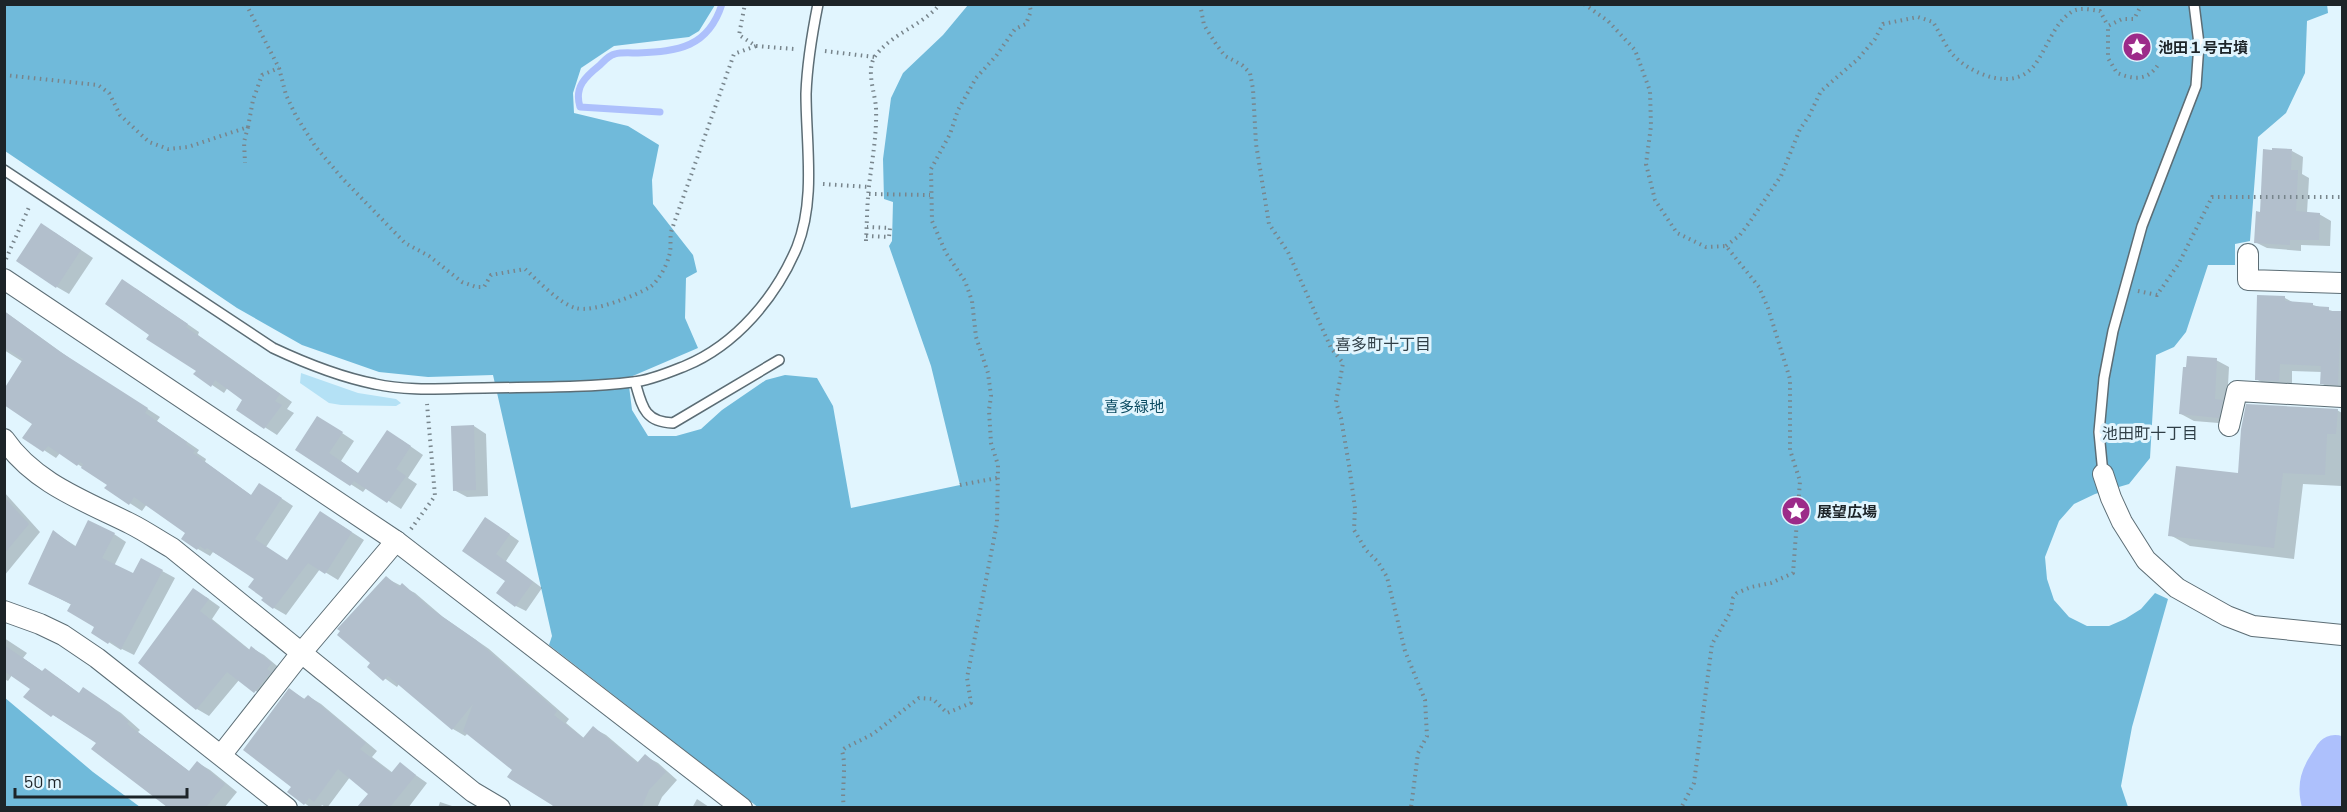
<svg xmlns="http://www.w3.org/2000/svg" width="2347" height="812" viewBox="0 0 2347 812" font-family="Barlow,'Noto Sans JP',sans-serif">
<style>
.green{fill:#b4e1f5}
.forest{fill:#70bada}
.shadow{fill:#0003}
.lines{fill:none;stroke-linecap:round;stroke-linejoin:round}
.stream{stroke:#adc0fc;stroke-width:7}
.river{stroke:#adc0fc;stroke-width:42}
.building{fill:#b2bfcc}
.service-casing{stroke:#5c6d75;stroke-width:12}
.minor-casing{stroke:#5c6d75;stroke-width:22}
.path{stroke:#78858c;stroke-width:4;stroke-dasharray:1.5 4.5;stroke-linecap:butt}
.service{stroke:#fff;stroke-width:9}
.minor{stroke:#fff;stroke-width:20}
.labels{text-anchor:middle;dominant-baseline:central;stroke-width:6;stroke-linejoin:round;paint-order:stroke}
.poi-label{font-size:15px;font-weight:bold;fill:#1d2428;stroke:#e1f5fe;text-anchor:start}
.park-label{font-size:15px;fill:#0b4b61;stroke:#e1f5fe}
.neighbourhood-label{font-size:16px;fill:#303f47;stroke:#e1f5fe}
</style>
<rect width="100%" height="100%" fill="#e1f5fe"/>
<!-- green -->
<polygon class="green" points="301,373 358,393 396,399 401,403 396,406 341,405 329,403 300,383"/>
<!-- forest -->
<g class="forest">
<polygon points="2327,4 2328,13 2307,21 2305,73 2286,113 2258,137 2250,241 2235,244 2235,265 2208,265 2186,332 2174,347 2156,355 2150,458 2129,484 2095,494 2074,504 2059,521 2045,557 2047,579 2054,600 2069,617 2087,626 2109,626 2125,619 2141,609 2155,593 2168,599 2132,727 2121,786 2128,807 759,808 549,645 552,636 493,375 428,377 379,372 302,345 237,308 5,151 4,5 715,5 699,31 689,37 614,46 581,68 573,93 574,113 628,126 659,145 652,180 653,204 693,255 697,272 686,278 685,318 698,348 628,378 632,410 648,436 676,436 701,429 722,410 766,380 785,375 817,378 833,406 851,508 960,485 931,366 889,246 892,241 893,202 884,199 883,159 891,98 903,73 943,35 968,5"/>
<polygon points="4,697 93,772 140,807 5,807"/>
</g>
<!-- shadow -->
<g class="shadow">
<polygon points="2292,151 2303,157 2302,174 2309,178 2307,213 2319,214 2331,221 2330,246 2301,245 2301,251 2267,248 2255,242 2261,213"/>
<polygon points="54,232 93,258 69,294 57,287"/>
<polygon points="135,288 199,332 198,335 292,402 287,409 294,413 277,435 238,410 243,399 228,387 224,393 212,385 198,370 151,334"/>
<polygon points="2285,298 2294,303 2313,305 2342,314 2342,391 2334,390 2321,383 2322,372 2292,371 2292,388 2269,386 2256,379"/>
<polygon points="4,311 72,360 160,417 157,421 199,450 197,453 206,459 205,462 252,496 272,492 293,506 266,547 288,562 333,520 364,540 338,580 320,569 286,615 274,608 265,597 256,578 213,552 210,556 198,549 187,532 147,504 142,511 106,488 109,484 60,453 56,458 24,437 34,424 23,362 4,350"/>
<polygon points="2216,360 2229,367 2227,404 2231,424 2194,421 2181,414"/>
<polygon points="2337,410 2342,413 2342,486 2303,484 2294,559 2190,546 2170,535 2240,475"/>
<polygon points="330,425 354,441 341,461 359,474 400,439 423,455 408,478 417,484 401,509 367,487 363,492 297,450"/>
<polygon points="474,426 486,434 488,496 467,497 454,490"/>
<polygon points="4,492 40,532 4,576"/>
<polygon points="496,525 519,541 506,561 542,588 526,611 516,606 507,581 464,551"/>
<polygon points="54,532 77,547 114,534 126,542 114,566 134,575 142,560 175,578 134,655 122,649 121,650 93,632 96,627 72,605 30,583"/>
<polygon points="386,578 415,593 443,617 489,649 569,719 566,723 585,739 593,728 606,735 639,763 645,756 658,763 677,780 662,797 657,808 552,808 553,804 514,770 468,733 465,736 453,729 399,684 397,687 369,667 372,663"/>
<polygon points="206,597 220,607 212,619 250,650 252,648 264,655 283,671 268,699 239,680 209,716 197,709 140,663"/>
<polygon points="4,638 27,653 23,658 43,672 57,677 80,694 96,697 121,713 140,730 138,732 190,772 198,763 210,770 237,792 224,808 169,808 98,743 25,697 32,688 12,675 8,681 4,679"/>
<polygon points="290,690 306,700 308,696 321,704 377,751 372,757 393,773 400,764 427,783 408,808 359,808 370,794 350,777 327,808 322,805 320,808 311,808 289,791 293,786"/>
<polygon points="697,799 709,807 711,808 692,808"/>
<polygon points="440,802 458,808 438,808"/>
</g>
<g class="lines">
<!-- stream -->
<path class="stream" d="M660 112 580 107C574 87 585 77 600 65 604 61 609 55 615 54 622 52 631 53 638 53 678 51 708 48 722 4"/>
<!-- river -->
<path class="river" d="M2324 808C2316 784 2322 776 2335 756"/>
</g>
<!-- building -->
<g class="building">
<polygon points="2272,148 2292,149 2291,170 2298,170 2296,211 2320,213 2319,240 2290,240 2290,245 2254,243 2256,211 2260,212 2263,149 2272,150"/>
<polygon points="41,223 81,250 56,288 16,261"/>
<polygon points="122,279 188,324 186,327 280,394 275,401 282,405 264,429 236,410 242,400 215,380 211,387 193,374 196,371 146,339 149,335 105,304"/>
<polygon points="2257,295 2285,296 2285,301 2313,303 2313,306 2329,307 2329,311 2341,311 2338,385 2320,384 2321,366 2280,364 2279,381 2255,380"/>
<polygon points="4,311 59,351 148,408 145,413 187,442 186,444 195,451 193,453 251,495 259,483 282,498 255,539 287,560 320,511 352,532 325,574 308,563 273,609 261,600 263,598 248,587 254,579 207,548 205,550 200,546 197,550 181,539 185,533 134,497 129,505 104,488 107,485 81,468 83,464 80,462 77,466 48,446 43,452 22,438 32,424 4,405 4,389 23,359 4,347"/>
<polygon points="2187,356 2217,358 2215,399 2223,400 2219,418 2179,414 2183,367 2186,367"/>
<polygon points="2246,404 2338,409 2336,434 2327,434 2325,475 2283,473 2274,548 2168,536 2176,466 2238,473 2241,429"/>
<polygon points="317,416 343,432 329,453 358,473 387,430 411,446 396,469 406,476 387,503 354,481 350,486 295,450"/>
<polygon points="474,425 476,490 453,491 451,426"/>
<polygon points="4,497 29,524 4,554"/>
<polygon points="485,517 510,534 496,554 533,582 515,607 496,593 505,581 462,551"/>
<polygon points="88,520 115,533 102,558 133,573 141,558 163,570 121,649 110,641 108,644 91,633 94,627 67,611 71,604 28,584 53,530 75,547"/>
<polygon points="386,576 399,587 402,583 430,608 476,640 557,711 554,715 583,738 593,726 637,763 645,754 666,772 649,790 642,807 555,807 507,777 512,770 463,731 473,704 452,730 388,676 383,681 367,667 370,663 337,635 340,631 337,629"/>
<polygon points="193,588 209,599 200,611 249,650 251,646 272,663 267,669 271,672 254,693 227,672 196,710 138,663"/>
<polygon points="4,645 42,671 45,668 79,693 83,687 108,704 129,722 127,724 189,771 197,761 225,784 206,807 167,807 91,749 96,743 53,715 51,717 23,697 30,689 4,671"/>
<polygon points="289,688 304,699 308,695 366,743 360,749 391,773 400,762 416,775 390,807 357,807 368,794 338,769 314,802 309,798 304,805 287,792 291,787 243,750"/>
</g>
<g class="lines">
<!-- service casing -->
<g class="service-casing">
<g id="service">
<path d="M4 170 273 348C307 364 340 377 375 384 410 392 448 388 484 388 533 387 584 388 633 382 649 381 670 372 685 366 736 345 776 297 797 247 816 199 806 144 806 94 807 64 812 34 818 4"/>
<path d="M635 382C642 406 644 422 673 423L779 360"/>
<polyline points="2103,474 2099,432 2104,378 2113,331 2142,226 2196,86 2199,44 2194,4"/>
</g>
</g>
<!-- minor casing -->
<g class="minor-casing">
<g id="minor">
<polyline points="2248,254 2248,280 2342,283"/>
<polyline points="4,279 396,541 742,808"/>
<polyline points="2229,426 2237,391 2342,397"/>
<path d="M4 439C34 483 85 501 131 524 145 531 158 540 172 548L473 792 500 808"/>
<polyline points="2103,474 2111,498 2122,522 2146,560 2177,588 2227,616 2253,626 2342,635"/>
<polyline points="4,611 40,624 63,635 97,658 287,808"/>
<polyline points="222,754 302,652 396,541"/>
</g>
</g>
<!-- path -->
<g class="path">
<path d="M246 4 279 68 286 95 296 116 315 146 342 178 405 243 429 256 462 282 476 287H484L491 275 525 269C536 279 561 305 576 308 592 313 635 296 650 287 658 282 667 265 669 256 672 248 669 237 672 229L734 54 756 46 739 35 745 4"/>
<polyline points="1200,4 1204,25 1216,44 1225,56 1242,65 1250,73 1253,89 1256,144 1269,224 1288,252 1331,348 1343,363 1336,402 1341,418 1349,465 1355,508 1354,530 1366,550 1378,562 1387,577 1405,651 1425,700 1427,736 1418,753 1411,808"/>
<polyline points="1584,4 1608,21 1635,50 1650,91 1651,126 1646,164 1655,200 1677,233 1706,247 1726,246 1759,287 1768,308 1790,379 1790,450 1800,481 1793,573 1771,583 1751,587 1737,593 1733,598 1731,611 1712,644 1694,783 1681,808"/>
<path d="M2142 4 2134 19H2122L2108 26V58L2117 73C2134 80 2149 81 2159 63"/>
<polyline points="756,46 794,49"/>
<polyline points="825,51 874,57"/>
<polyline points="4,75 98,85 109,93 120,115 149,142 168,149 188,147 248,127 244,142 245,163"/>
<polyline points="248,127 253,100 262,75 279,68"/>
<polyline points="823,184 869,187"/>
<polyline points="869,194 930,195"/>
<polyline points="866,236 889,237 890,228 867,227"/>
<path d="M866 241C867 222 867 204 869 186 872 160 877 135 876 108 875 92 865 69 876 55 894 32 922 26 940 4"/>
<path d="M1726 246 1740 235 1749 223 1781 176 1800 129 1809 116 1821 91 1858 59 1875 39 1883 24 1918 17 1933 22C1940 33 1946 48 1955 57 1975 76 2013 90 2033 67 2047 50 2053 23 2073 11 2082 7 2092 10 2100 11L2108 26"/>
<polyline points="6,259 30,205"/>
<polyline points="2138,291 2157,295 2179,263 2212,197 2342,197"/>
<polyline points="960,485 997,478"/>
<polyline points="411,529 435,496 427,404"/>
<path d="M844 808C841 789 847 767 842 751L845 748 873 734 919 698 933 699 947 713 971 703 967 678 997 523 998 465 991 443 989 410 991 396 988 373 976 337 972 301 965 281 946 253 932 221 931 169 950 134 958 110 976 78 996 56 1015 29 1026 24 1031 11 1029 4"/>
</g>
<!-- service -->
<use href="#service" class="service"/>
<!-- minor -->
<use href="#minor" class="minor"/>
</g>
<!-- icons -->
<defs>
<g id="sight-disc" transform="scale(1.5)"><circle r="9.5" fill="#9c2b89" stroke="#e1f5fe"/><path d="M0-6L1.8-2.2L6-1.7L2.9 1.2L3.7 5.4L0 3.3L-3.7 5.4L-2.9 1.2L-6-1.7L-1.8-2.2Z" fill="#fff"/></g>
</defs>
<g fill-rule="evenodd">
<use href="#sight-disc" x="2137" y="47"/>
<use href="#sight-disc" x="1796" y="511"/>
</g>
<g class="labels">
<!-- poi labels -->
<g class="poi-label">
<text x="2158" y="47">池田１号古墳</text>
<text x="1817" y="511">展望広場</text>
</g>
<!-- park labels -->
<g class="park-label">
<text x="1134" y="406">喜多緑地</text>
</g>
<!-- neighbourhood labels -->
<g class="neighbourhood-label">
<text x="1383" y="343">喜多町十丁目</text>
<text x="2150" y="432">池田町十丁目</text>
</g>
</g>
<!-- border -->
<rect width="2347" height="812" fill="none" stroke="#1d2428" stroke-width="12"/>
<!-- scale -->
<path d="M15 788v9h172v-9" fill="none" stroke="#1d2428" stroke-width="3"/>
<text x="24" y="788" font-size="18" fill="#1d2428" stroke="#e1f5fe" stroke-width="4.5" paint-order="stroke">50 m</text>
</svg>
